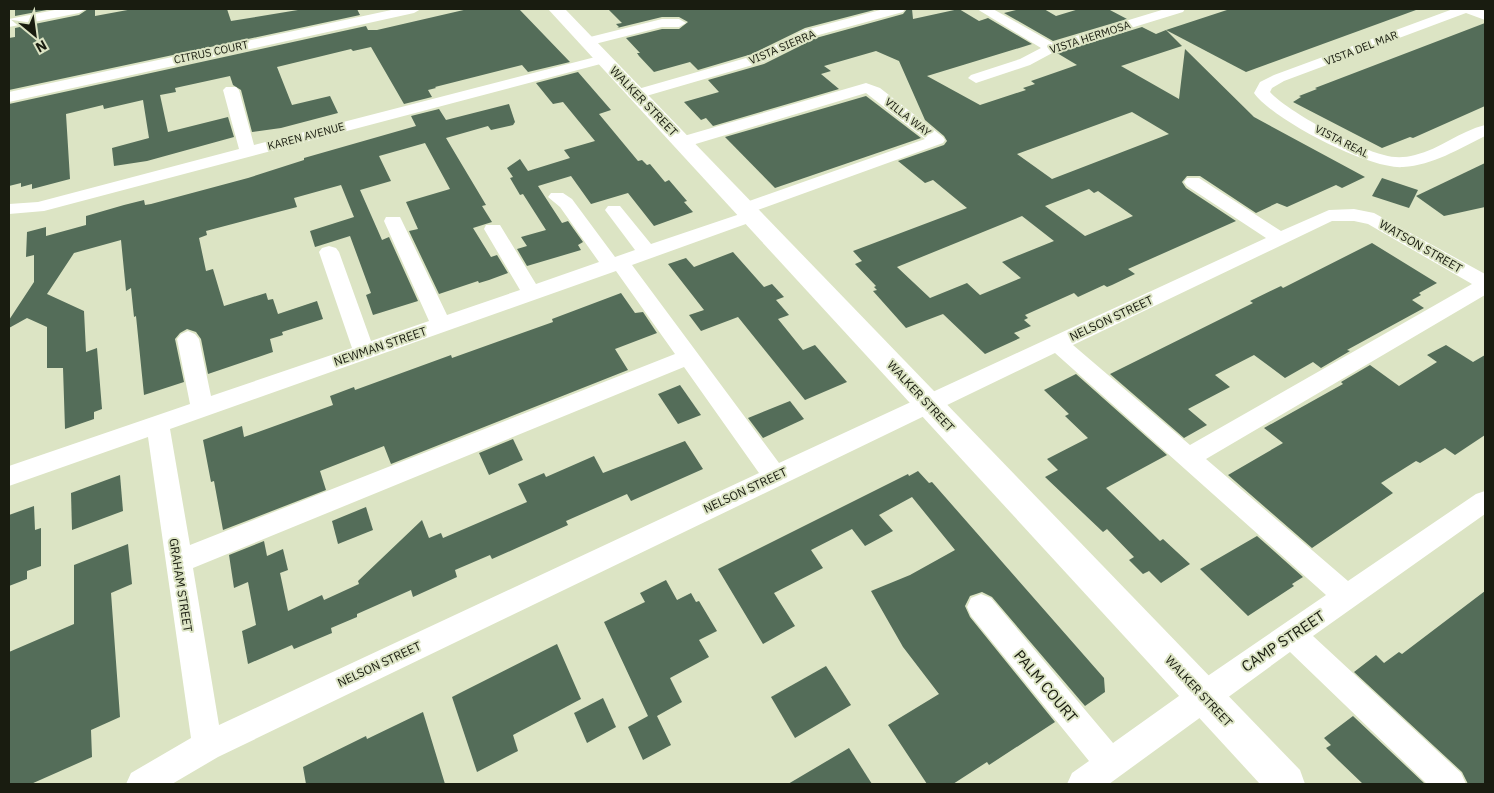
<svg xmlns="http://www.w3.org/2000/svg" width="1494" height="793" viewBox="0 0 1494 793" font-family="'IBM Plex Sans',sans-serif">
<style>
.building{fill:#546d59;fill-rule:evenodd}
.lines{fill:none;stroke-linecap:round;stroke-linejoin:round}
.minor{fill:#fff;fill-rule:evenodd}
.major{fill:#fff;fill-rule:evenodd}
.labels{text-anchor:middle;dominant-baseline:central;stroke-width:4;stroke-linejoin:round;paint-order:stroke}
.far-street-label{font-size:11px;fill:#191c10;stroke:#dce4c4}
.street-label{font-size:12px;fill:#191c10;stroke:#dce4c4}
.near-street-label{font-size:15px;fill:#191c10;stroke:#dce4c4}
</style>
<rect width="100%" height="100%" fill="#dce4c4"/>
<!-- building -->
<g class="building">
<polygon points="15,9 52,9 15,16"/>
<polygon points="88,9 95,9 95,16 133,9 227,9 231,21 304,9 357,9 360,15 9,90 9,38 15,37 15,28 79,15"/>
<polygon points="468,9 519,9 570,62 528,72 522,65 435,87 436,88 428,90 432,97 404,104 371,47 353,51 351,49 277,67 292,105 330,96 338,113 281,128 252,132 241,90 233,85 230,76 175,88 176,92 160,95 168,132 228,117 234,137 147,161 114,166 112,148 149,138 143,100 104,109 103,105 66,114 70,179 32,189 32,184 21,187 21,183 9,186 9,104 366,26 368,30 377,30"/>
<polygon points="608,9 878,9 805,28 752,54 698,70 690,62 654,72 639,56 637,53 640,53 626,38 662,29 679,29 688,22 679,17 662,17 617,28 619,27 616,24 622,23"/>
<path d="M907 9H912L913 19 959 9 979 21 988 18 1032 44 927 76 980 105 1026 90 1023 88 1035 84 1031 81 1077 65 1057 53 1142 27 1156 34 1166 30 1182 46 1121 66 1179 99 1185 49 1254 117 1365 177 1342 188 1336 185 1287 207 1277 203 1256 213 1200 176H1187L1182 182 1186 188 1236 221 1128 269 1135 274 1112 285 1107 287 1104 285 1078 297 1074 293 1025 315 1028 318 1024 320 1031 326 1014 333 1020 338 985 354 943 314 906 328 873 291 877 290 874 287 876 286 855 264 862 261 853 251 967 208 933 180 925 183 898 161 944 145 947 141 944 136 925 120 899 61 876 51 824 66 831 71 821 74 839 89 713 126 706 118 701 120 684 102 719 92 708 80 764 64 816 38 903 14ZM1132 112 1169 134 1052 179 1017 154ZM1089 189 1094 193 1098 191 1133 216 1085 236 1045 206ZM1022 216 1054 241 1002 262 1021 278 980 295 967 283 930 298 897 267Z"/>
<polygon points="1020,9 1044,9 1056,16 1079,9 1108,9 1127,19 1053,41 1004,13"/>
<polygon points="1230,9 1415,9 1416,10 1246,72 1166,30"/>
<polygon points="1485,23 1485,106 1413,138 1410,137 1382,148 1293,102 1301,97 1299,96 1317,89 1315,88"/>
<polygon points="578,72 611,110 599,114 638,161 642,160 647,165 650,164 665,182 669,180 687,201 684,202 693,212 654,226 628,193 591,204 571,176 538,186 562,223 568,221 583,242 578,245 581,250 527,266 517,249 527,246 521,237 546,230 523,194 520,195 510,178 513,177 507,168 520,159 528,171 570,158 564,150 595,141 563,102 553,104 536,83"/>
<polygon points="866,96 921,138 775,188 725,137"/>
<polygon points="509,104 515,122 513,125 491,130 488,126 446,138 486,205 482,206 492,222 473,228 491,257 497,255 508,273 489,280 479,283 478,281 439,294 409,231 418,229 406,202 450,189 425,143 379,156 391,181 360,190 382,240 389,237 418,301 373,315 366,295 371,293 350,236 315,247 310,231 354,217 341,185 294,198 297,207 206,231 207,235 199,238 206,271 213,269 224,306 266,293 268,300 273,299 278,314 317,301 323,319 282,332 283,335 270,339 273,352 208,374 201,339 196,332 187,329 180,333 175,339 184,382 144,395 136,316 134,317 131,288 126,291 121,240 74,253 47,294 84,311 86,352 97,348 102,409 94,412 94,419 65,429 63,368 47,368 47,327 27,318 9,328 9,320 34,282 34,255 26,257 27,232 46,227 46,236 86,225 86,216 124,205 144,200 145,205 151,204 248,178 304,160 304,158 416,126 411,116 439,109 446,120"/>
<polygon points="1485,163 1485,207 1444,216 1416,196"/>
<polygon points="1382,178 1418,190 1409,208 1372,196"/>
<polygon points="1372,243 1437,283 1419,293 1421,295 1412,300 1424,308 1347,350 1350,351 1321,368 1313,362 1285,378 1254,355 1215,375 1230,387 1188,409 1207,425 1184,438 1110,374 1253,303 1250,301 1281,286 1283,288"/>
<polygon points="733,252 764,287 772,284 784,297 776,300 789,315 778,319 803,350 815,345 847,382 805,400 738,317 701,331 689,315 704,310 668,264 686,258 694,267"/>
<polygon points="621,293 635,313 643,312 657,333 615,349 628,370 391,464 384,446 320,471 326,490 223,530 214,481 211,482 203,440 242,426 244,437 333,405 330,396 354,387 355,390 451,355 452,358 553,322 552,319"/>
<polygon points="1446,345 1473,362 1485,355 1485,435 1455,455 1445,448 1420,463 1416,461 1381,483 1393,493 1312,548 1228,475 1283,443 1264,428 1343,384 1341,382 1370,365 1399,386 1437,362 1427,355"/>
<polygon points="1076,374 1167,455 1106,488 1160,541 1163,539 1190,564 1161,583 1149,571 1143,574 1129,560 1134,557 1107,529 1103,532 1045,477 1058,470 1047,459 1088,438 1065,416 1069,414 1044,390"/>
<polygon points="680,385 701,415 678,424 658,394"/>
<polygon points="790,401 804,419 763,438 748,418"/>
<polygon points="513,439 523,460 489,475 479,453"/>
<polygon points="685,441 703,469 631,501 627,494 566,521 568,525 519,547 492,559 490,555 455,570 457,577 413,597 411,590 357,614 357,617 331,628 332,633 294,649 292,645 248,664 242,631 256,625 248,582 234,588 229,555 264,541 267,556 283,549 288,570 280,573 288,611 322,595 324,600 359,584 358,581 422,520 429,538 441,533 443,538 527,502 518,484 544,473 546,477 594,456 603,473"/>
<polygon points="918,471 929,483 932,482 1104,678 1105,692 1085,706 992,597 982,592 970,596 965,606 970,617 1055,722 989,765 987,762 953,784 927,784 888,725 939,694 903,647 871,591 910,575 955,550 912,497 879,515 893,531 865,546 852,529 811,550 823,568 774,593 795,626 763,644 718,569 908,474 909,476"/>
<polygon points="120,475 123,511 72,530 71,493"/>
<polygon points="34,506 35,530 41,528 41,566 27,571 27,579 9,586 9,515"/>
<polygon points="366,507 373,530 338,544 332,521"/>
<polygon points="1257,536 1303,577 1292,584 1294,586 1248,616 1200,569"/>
<polygon points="128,544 132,584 111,593 120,717 91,730 92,757 31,784 9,784 9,652 74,624 74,565"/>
<polygon points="666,580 677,600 691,593 696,602 699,601 717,631 699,640 709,657 670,678 682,702 657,716 671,745 643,760 628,727 648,716 604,622 645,602 640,593"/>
<polygon points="1485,591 1485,784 1468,784 1462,772 1354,672 1376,655 1384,663 1399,652 1402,654"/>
<polygon points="557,644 581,699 513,735 518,751 477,772 452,697"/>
<polygon points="826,666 851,705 795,738 771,697"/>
<polygon points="603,698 616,727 587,743 574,713"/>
<polygon points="423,712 445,784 306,784 303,767 366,736 367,739"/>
<polygon points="1353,716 1425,784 1363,784 1339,761 1326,748 1331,745 1324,738"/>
<polygon points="849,748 872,784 788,784"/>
</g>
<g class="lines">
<!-- minor -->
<g class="minor">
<polygon points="60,9 86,9 79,13 9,27 9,19"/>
<polygon points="396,9 421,9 414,13 9,102 9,92"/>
<polygon points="884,9 905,9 903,12 815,36 763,62 636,99 628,94 631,91 753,56 805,30"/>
<polygon points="977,9 993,9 1053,43 1165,9 1185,9 1183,12 1056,51 1030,65 976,83 968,78 971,75 1020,59 1041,48"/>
<path d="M1453 9H1479L1485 11V20L1466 13 1284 81 1272 88 1270 92C1288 112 1358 149 1384 155 1394 158 1404 158 1415 155 1440 149 1460 131 1485 125V136C1459 149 1433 165 1403 167 1370 170 1273 120 1254 93L1260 82 1274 75Z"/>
<polygon points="662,19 679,19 686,23 679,27 662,27 587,46 580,42 582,39"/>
<polygon points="603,55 610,59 608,62 44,211 9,214 9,204 38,202 239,149 223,90 226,87 236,87 239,90 254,145"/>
<path d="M866 83 880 88 943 137 945 140 943 143 755 211 760 216 757 220 632 265 779 463 1266 238 1187 186 1184 182 1187 178H1199L1281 231 1329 210 1354 209 1374 213 1485 274V295L1206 459 1348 581 1476 494 1485 491V514L1313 636 1461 773 1466 784H1427L1290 652 1109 784H1067L1072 773 1089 761 971 616 967 607 971 598 981 594 991 598 1113 743 1193 686 1326 595 1055 353 218 757 172 784H126L131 773 191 738 148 437 9 486V466L190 404 177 339 181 334 188 331 195 334 199 339 211 396 352 348 319 252 322 248 329 246 336 248 339 252 371 341 429 321 384 221 386 217H400L402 221 447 315 520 290 484 229 486 225H500L536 284 599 262 560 207 548 197 551 193H563L572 199 615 257 635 250 605 210 608 206H620L651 244 740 214 735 209 738 205 925 139 866 93 689 146H677L675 142 677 138ZM1332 221H1354L1368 224 1472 284 1190 445 1073 345ZM616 271 675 354 190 545 170 429ZM684 367 759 473 219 725 193 568Z"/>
</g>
<!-- major -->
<polygon class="major" points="548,9 565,9 1300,770 1305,784 1260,784"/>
</g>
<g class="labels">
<!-- far-street labels -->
<g class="far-street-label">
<text transform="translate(1090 37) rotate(-18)">VISTA HERMOSA</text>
<text transform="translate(782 47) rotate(-23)">VISTA SIERRA</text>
<text transform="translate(1361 48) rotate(-21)">VISTA DEL MAR</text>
<text transform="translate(211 52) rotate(-12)">CITRUS COURT</text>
<text transform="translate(908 117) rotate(38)">VILLA WAY</text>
<text transform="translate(306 136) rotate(-15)">KAREN AVENUE</text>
<text transform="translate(1342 141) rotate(27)">VISTA REAL</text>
</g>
<!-- street labels -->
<g class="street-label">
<text transform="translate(644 101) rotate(46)">WALKER STREET</text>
<text transform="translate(1421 246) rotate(30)">WATSON STREET</text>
<text transform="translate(1111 318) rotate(-25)">NELSON STREET</text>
<text transform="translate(380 346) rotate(-19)">NEWMAN STREET</text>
<text transform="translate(921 396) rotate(47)">WALKER STREET</text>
<text transform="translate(745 490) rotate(-25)">NELSON STREET</text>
<text transform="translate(181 585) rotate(81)">GRAHAM STREET</text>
<text transform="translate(379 664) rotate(-25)">NELSON STREET</text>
<text transform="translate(1199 691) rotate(47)">WALKER STREET</text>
</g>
<!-- near-street labels -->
<g class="near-street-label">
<text transform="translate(1283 641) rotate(-34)">CAMP STREET</text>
<text transform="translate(1046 686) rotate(50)">PALM COURT</text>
</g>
</g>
<!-- border -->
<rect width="1494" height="793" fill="none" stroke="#191c10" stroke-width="20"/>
<!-- north arrow -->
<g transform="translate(35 35) rotate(151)" stroke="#dce4c4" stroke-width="4" paint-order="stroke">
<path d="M0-4L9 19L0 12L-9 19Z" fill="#191c10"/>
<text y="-8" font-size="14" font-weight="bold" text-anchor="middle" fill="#191c10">N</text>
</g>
</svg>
